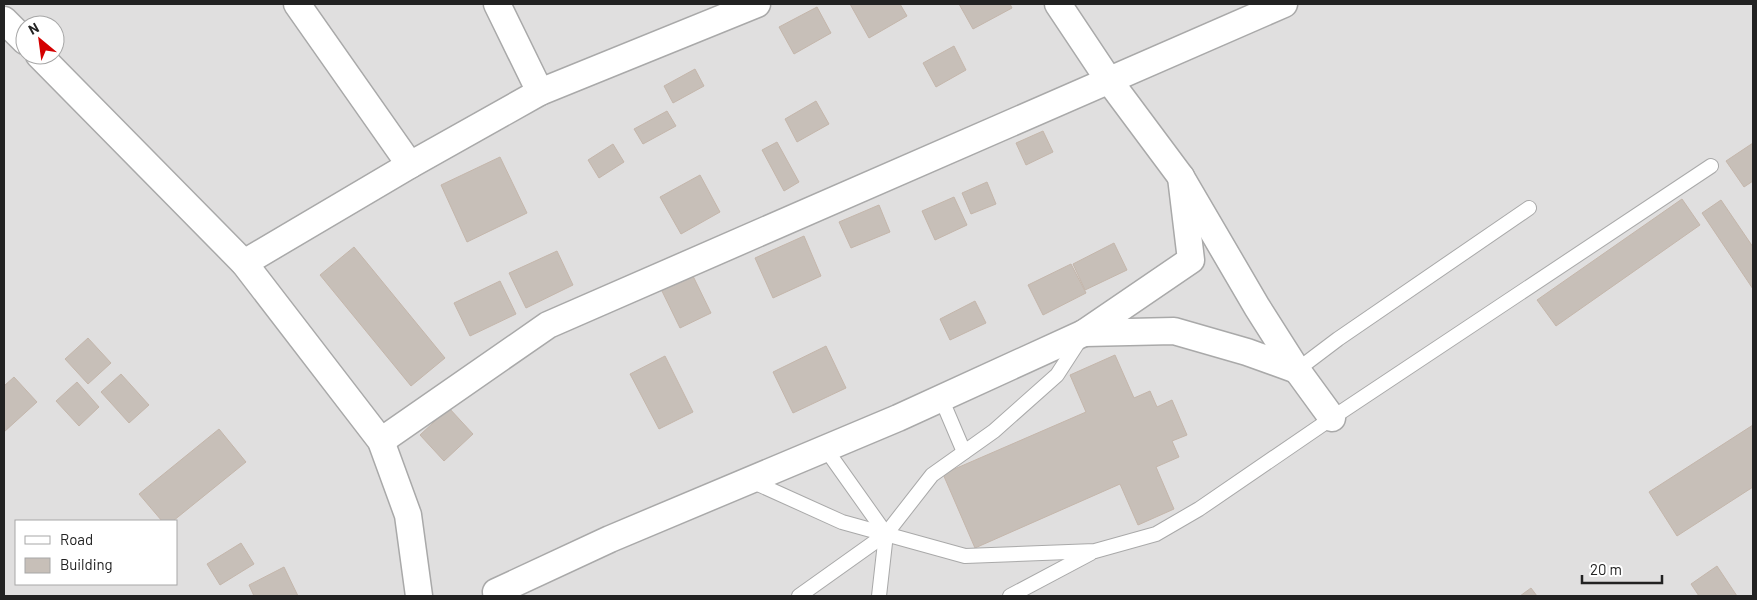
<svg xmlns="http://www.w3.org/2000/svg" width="1757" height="600" viewBox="0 0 1757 600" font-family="Barlow,sans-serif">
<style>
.residential{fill:#e0dfdf;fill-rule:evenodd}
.building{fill:#c7bfb8;stroke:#c4b6ab}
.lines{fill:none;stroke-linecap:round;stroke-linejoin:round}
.lane-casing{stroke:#a9a9a9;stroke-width:16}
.street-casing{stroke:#a9a9a9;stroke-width:29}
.lane{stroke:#fff;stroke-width:14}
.street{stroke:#fff;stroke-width:26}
</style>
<rect width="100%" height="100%" fill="#f2efe9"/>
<!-- residential -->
<path class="residential" d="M4 4H1753V596H4ZM25 25H55V55H25ZM16 521H176V584H16Z"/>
<!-- building -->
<g class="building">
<polygon points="850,4 900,4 907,16 869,38"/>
<polygon points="959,4 1010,4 1012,8 973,29"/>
<polygon points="817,7 831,33 794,54 779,27"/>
<polygon points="954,46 966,70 936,87 923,63"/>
<polygon points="695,69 704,86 673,103 664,86"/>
<polygon points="816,101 829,124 797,142 785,119"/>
<polygon points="667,111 676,126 643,144 634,129"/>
<polygon points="1043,131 1053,152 1026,165 1016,143"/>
<polygon points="777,142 799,182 784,191 762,150"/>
<polygon points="1753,143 1753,181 1744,187 1726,161"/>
<polygon points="613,144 624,162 599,178 588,160"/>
<polygon points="500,157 527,213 467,242 441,185"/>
<polygon points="700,175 720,212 681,234 660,197"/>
<polygon points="987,182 996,204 971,214 962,193"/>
<polygon points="954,197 967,225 935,240 922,211"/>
<polygon points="1682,199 1700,225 1556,326 1537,300"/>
<polygon points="1721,200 1753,247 1753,289 1702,213"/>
<polygon points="879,205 890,232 851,248 839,222"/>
<polygon points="804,236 821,276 773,298 755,258"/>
<polygon points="1114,243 1127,270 1085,290 1073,264"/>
<polygon points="354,247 445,358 411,386 320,275"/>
<polygon points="557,251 573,285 526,308 509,273"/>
<polygon points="1071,264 1086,293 1043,315 1028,285"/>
<polygon points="692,274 711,313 680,328 661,289"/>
<polygon points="500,281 516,314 470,336 454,303"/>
<polygon points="975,301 986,323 950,340 940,319"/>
<polygon points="88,338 111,363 88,384 65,359"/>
<polygon points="826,346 846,388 793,413 773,372"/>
<polygon points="1115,355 1134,398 1150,391 1157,407 1172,400 1187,435 1172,441 1179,457 1156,467 1174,509 1138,525 1120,484 975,548 943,474 1086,412 1070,375"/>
<polygon points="665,356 693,412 659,429 630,374"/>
<polygon points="121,374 149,405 129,423 101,392"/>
<polygon points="14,377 37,402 4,432 4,386"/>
<polygon points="77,382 99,407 79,426 56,401"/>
<polygon points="449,408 473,434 444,461 420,435"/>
<polygon points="1753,425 1753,487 1677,536 1649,492"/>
<polygon points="219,429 246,462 173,521 162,521 139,494"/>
<polygon points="241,543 254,564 220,585 207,564"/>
<polygon points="1717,566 1737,596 1699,596 1691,584"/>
<polygon points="284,567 298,596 254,596 249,585"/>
<polygon points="1531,588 1537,596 1520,596"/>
</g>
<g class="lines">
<!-- lane casing -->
<g class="lane-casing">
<g id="lane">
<polyline points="1297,370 1338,339 1529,208"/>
<polyline points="941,398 964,452"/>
<polyline points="825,448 886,534 879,596"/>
<polyline points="749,480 842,522 965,556 1095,551 1156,534 1199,509 1332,418 1711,166"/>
<polyline points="799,596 886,534 932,475 994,431 1057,375 1081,338"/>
<polyline points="1010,596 1091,553"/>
</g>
</g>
<!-- street casing -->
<g class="street-casing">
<g id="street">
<polyline points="297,4 410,165"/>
<polyline points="497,4 540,92"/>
<polyline points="1058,4 1108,79 1181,177 1257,307 1297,370 1332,418"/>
<polyline points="4,20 25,41"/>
<polyline points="39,55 244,263 381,441 408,515 419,596"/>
<polyline points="244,263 410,165 540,92 757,4"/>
<polyline points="1084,333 1174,331 1247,352 1297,370"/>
<polyline points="381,441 548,325 1284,4"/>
<polyline points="496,592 610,539 898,418 1084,333 1191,260 1181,177"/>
</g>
</g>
<!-- lane -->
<use href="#lane" class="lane"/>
<!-- street -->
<use href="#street" class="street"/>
</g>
<!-- border -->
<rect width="1757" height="600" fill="none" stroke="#222222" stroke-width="10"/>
<!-- legend -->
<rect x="15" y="520" width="162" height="65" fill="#ffffff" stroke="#a7a7a7"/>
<rect x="25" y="536" width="25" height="8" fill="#ffffff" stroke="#a7a7a7"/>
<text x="60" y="545" font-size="15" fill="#222222">Road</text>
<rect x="25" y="558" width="25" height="15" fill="#c7bfb8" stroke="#a7a7a7"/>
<text x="60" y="570" font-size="15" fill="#222222">Building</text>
<!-- north arrow -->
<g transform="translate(40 40) rotate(331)"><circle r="24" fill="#ffffff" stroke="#a7a7a7"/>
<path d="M0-4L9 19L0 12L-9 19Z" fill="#d40000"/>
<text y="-8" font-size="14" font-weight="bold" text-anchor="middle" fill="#222222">N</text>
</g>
<!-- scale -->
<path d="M1582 575v8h80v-8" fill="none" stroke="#222222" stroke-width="2.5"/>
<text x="1590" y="575" font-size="15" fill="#222222" stroke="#ffffff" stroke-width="4" paint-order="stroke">20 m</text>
</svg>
